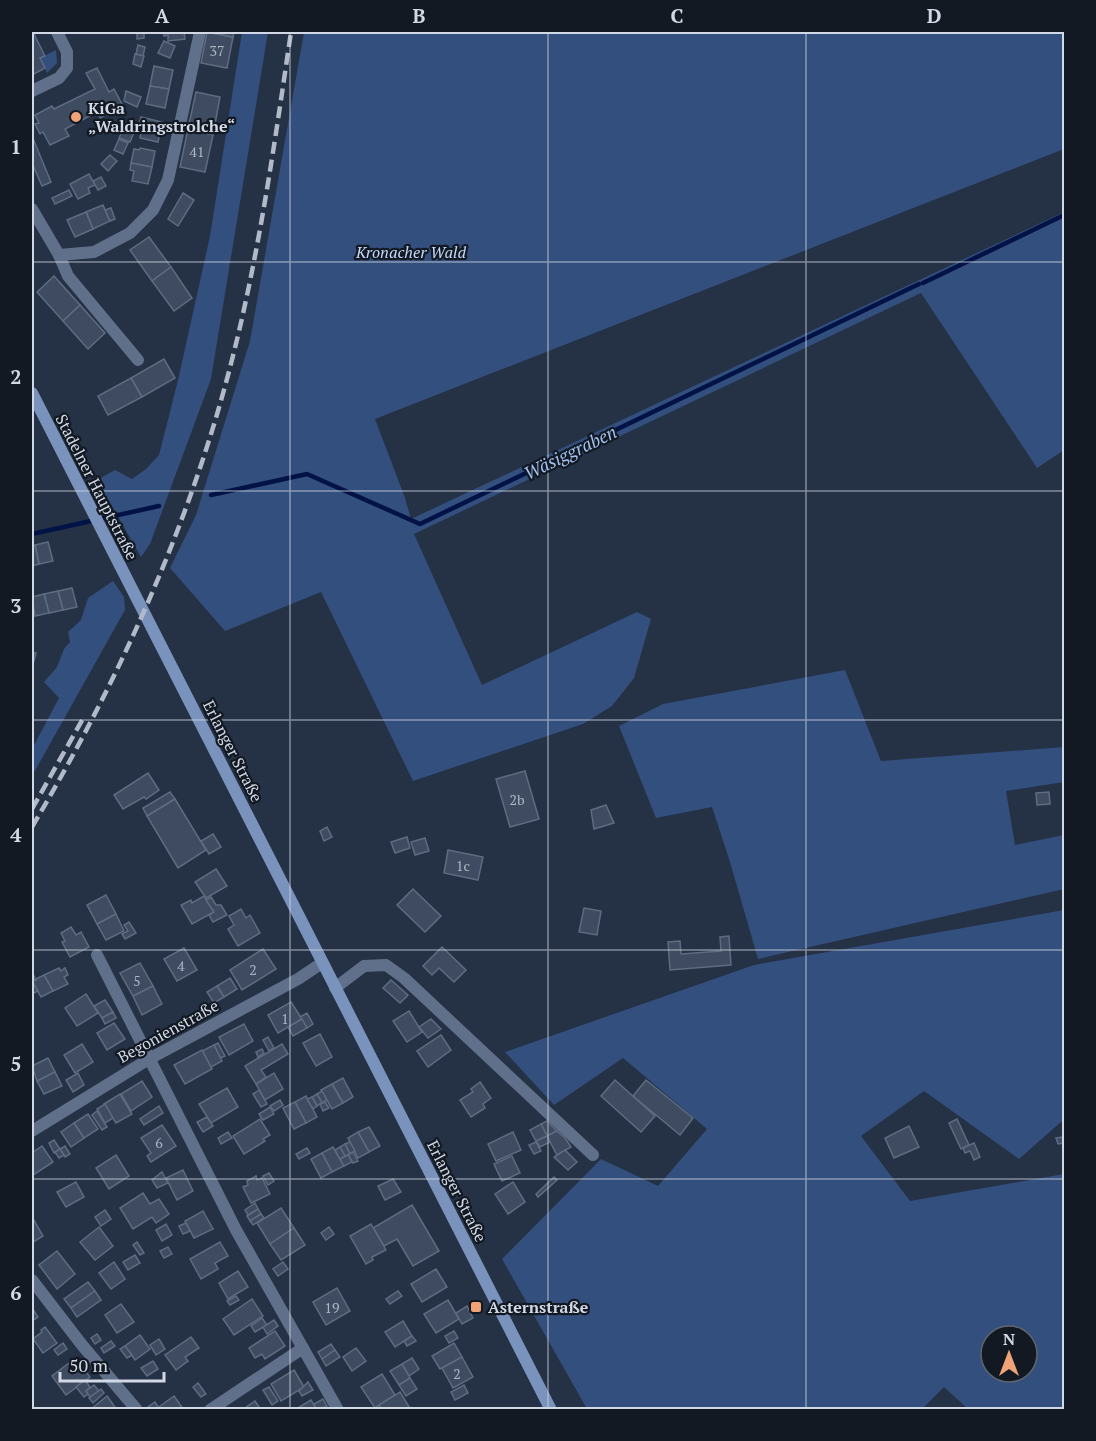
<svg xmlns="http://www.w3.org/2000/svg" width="1096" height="1441" viewBox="0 0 1096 1441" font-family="'PT Serif',serif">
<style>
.green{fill:#334f7d;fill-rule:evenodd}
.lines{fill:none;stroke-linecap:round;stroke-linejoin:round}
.stream{stroke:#001246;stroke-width:4.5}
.building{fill:#3e4b60;stroke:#5e6c82;stroke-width:1.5}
.street{stroke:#60708b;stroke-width:12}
.secondary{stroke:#7a93bd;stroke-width:12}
.rail{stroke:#b1bac8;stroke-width:4.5;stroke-dasharray:12 6;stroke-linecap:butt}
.grid{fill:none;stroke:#d1d9e6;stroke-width:1.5;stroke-opacity:0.55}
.poi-dot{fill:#efa377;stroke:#131922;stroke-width:2}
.labels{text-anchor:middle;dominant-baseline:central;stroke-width:4.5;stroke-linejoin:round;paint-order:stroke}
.number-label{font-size:14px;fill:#acb6c4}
.poi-label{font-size:16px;font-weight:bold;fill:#d1d9e6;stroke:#131922;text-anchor:start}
.park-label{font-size:16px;font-style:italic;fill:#c5dafc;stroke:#131922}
.street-label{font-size:16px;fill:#d1d9e6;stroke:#131922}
.water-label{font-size:18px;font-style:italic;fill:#a3c2f4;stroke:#131922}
.neatline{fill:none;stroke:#d1d9e6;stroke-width:2}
.grid-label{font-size:20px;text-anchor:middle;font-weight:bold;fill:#d1d9e6}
</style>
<rect width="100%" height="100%" fill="#253145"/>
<!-- green -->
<g class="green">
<polygon points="242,32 268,32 211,379 150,544 141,557 97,480 115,470 132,479 146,469 159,455 178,380 210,236"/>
<polygon points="304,32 1064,32 1064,149 375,419 405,498 411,519 1064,212 1064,450 1037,468 921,293 414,534 482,685 637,612 651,619 634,678 612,706 583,724 413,781 321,592 225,631 170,568 196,515 250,341"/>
<polygon points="56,50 57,63 47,73 40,58"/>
<polygon points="113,581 124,597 125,610 32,776 32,749 59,698 44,682 57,667 64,649 70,642 68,632 81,620 88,598"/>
<polygon points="845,670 881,761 1064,747 1064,782 1006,791 1015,845 1064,835 1064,889 758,959 730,862 712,807 656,818 619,726 663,704"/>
<path d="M1064 910V1125L1061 1122 1019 1159 924 1091 861 1136 910 1201 1064 1174V1409H968L944 1387 922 1409H587L502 1259 601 1159 658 1186 707 1129 623 1058 554 1105 505 1052 754 965ZM991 1336H1027V1372H991Z"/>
</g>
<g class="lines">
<!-- stream -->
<g class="stream">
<polyline points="923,283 1064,215"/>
<polyline points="211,495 307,474 420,524 919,284"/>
<polyline points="32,534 159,506"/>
</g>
</g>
<!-- building -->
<g class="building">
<polygon points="32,32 33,32 45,56 40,58 45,68 32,75"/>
<polygon points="137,32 144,32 144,38 137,39"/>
<polygon points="163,32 184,32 185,39 168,41 168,35 164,36"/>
<polygon points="207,32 233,37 227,68 201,63"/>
<polygon points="207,32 234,32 233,37"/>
<polygon points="164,41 175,46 170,58 158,53"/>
<polygon points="138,45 145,47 143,56 136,54"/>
<polygon points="135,54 144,56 141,67 133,64"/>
<polygon points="154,66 173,70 169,89 150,86"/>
<polygon points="97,68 109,92 114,89 123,106 100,118 97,112 65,129 69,136 50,145 43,132 40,134 35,124 39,123 35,115 52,106 54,109 95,89 86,73"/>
<polygon points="150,86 169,89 165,108 146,104"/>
<polygon points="126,91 141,97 137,107 124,101"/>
<polygon points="196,92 220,97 213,135 188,129"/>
<polygon points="141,117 162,122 158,142 140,138 142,128 138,128"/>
<polygon points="124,128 134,132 130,142 119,138"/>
<polygon points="188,129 213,135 205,172 180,167"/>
<polygon points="32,136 51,182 42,186 32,163"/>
<polygon points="119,139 128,143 123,154 114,150"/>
<polygon points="140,148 155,151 152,167 131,163 134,149 139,150"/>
<polygon points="110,155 117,161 108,171 101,164"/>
<polygon points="131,163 152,167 148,184 132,181 134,171 130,170"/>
<polygon points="89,174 95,185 88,188 90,193 78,199 70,184"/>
<polygon points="101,177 106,186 98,190 93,181"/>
<polygon points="69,190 72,196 55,204 52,198"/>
<polygon points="183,193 194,200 178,226 168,219"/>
<polygon points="103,205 110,221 93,229 86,212"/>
<polygon points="111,208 115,219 110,221 105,210"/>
<polygon points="86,212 93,229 75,237 67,220"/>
<polygon points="149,237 171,267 152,281 130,250"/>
<polygon points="171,267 192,298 174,311 152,281"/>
<polygon points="54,276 80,305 63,321 37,292"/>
<polygon points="80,305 105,333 88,349 63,321"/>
<polygon points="164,359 175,378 142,397 131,378"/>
<polygon points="131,378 142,397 108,415 98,396"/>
<polygon points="48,542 53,561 39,564 35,545"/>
<polygon points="35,545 39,564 32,566 32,546"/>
<polygon points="72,588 77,607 63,610 58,591"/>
<polygon points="58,591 63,610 49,613 44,594"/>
<polygon points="44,594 49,613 35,616 32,597"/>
<polygon points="32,652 36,653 32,668"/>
<polygon points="525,771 539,819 510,827 496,779"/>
<polygon points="148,773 159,790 146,799 144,797 123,809 114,795"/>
<polygon points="170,792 175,799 147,816 143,808"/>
<polygon points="1049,792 1050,804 1037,805 1036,793"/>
<polygon points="175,799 206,850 178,868 147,816"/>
<polygon points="606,805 614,823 594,829 591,810"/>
<polygon points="327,827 332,837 324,841 320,831"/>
<polygon points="213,834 221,847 209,854 201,841"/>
<polygon points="407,837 410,848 395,853 391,842"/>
<polygon points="425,838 429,851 415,855 411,842"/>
<polygon points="448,850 483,857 478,880 444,873"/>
<polygon points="216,869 227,886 206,898 195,882"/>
<polygon points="413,889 441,916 425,932 397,905"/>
<polygon points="106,895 116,914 97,924 87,905"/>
<polygon points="204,896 214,912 192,924 181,905 191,900 192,903"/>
<polygon points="211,897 216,905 221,905 227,915 213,922 209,915 214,912 206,900"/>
<polygon points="584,908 601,911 597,935 579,932"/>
<polygon points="241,909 246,918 250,915 260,933 238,946 228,929 234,925 229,916"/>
<polygon points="116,914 124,931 106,940 97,924"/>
<polygon points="129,922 136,933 125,939 122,934 128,931 124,925"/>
<polygon points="71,927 76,935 81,932 89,947 70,957 62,942 65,941 61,933"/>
<polygon points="729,936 731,965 670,970 668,942 680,941 681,954 721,951 720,937"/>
<polygon points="442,947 466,970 454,982 439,968 432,975 423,966"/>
<polygon points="184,948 197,970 177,981 164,959"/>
<polygon points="263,949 276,969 242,990 230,970"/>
<polygon points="140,963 153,986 133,996 120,973"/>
<polygon points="59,968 61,971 65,968 68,975 64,977 68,984 53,991 44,975"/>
<polygon points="44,975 53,991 41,997 32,981"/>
<polygon points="34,976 36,980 32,981 38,991 32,994 32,977"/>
<polygon points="230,978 237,989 224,997 217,986"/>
<polygon points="391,980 408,995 400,1003 383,988"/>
<polygon points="153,986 162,1004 142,1015 133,996"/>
<polygon points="217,986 224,997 214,1003 207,992"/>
<polygon points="86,994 98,1013 77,1026 65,1008"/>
<polygon points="105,1000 113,1012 102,1018 94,1006"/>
<polygon points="291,1002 302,1019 278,1033 268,1015"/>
<polygon points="409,1011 422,1032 407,1042 393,1021"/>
<polygon points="113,1012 116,1018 105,1024 102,1018"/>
<polygon points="307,1013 313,1024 307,1028 300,1017"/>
<polygon points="302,1019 307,1028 293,1036 288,1027"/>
<polygon points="431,1019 441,1029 428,1038 419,1027"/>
<polygon points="114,1023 125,1039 107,1050 97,1033"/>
<polygon points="244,1024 253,1041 229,1055 219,1037"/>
<polygon points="320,1034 332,1057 316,1066 303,1043"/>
<polygon points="441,1035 451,1050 428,1067 417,1051"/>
<polygon points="268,1037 274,1048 269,1051 263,1040"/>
<polygon points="218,1043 225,1056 220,1058 214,1045"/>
<polygon points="82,1044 93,1062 75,1073 64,1055"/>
<polygon points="282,1044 288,1054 261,1070 266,1077 256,1084 245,1066"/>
<polygon points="214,1045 222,1061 211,1067 202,1051"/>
<polygon points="262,1049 264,1053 258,1057 256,1052"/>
<polygon points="202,1050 212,1069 185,1084 174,1065"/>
<polygon points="48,1058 55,1072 37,1081 32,1066"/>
<polygon points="55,1072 62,1086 44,1094 37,1081"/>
<polygon points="78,1073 84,1085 73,1092 66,1080"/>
<polygon points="274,1073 283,1089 265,1100 256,1084"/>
<polygon points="343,1078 353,1097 343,1103 332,1084"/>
<polygon points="615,1080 655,1116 641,1132 601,1096"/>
<polygon points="646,1080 693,1118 680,1135 633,1096"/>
<polygon points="142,1081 152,1097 131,1111 121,1094"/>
<polygon points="480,1082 491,1098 483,1104 485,1108 471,1117 460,1100 473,1092 471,1089"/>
<polygon points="332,1084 343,1103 332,1109 321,1090"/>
<polygon points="227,1088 238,1107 211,1123 199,1104"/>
<polygon points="259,1090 267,1104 261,1107 253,1094"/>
<polygon points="322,1091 327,1100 322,1103 317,1094"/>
<polygon points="120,1094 132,1114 116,1123 104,1104"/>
<polygon points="317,1094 322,1103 317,1106 312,1097"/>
<polygon points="306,1096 317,1117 306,1123 295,1102"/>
<polygon points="312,1097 317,1106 313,1109 307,1099"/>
<polygon points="280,1100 283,1105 274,1111 270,1106"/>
<polygon points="295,1102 306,1123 294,1129 283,1108"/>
<polygon points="325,1102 329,1108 323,1111 320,1104"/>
<polygon points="105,1104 113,1118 105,1123 97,1109"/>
<polygon points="159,1106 163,1113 144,1125 140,1119"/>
<polygon points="270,1107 274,1114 263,1120 259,1114"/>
<polygon points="97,1111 107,1127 102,1130 92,1115"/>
<polygon points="88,1114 98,1129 84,1138 74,1123"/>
<polygon points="207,1117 213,1126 203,1132 197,1122"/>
<polygon points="260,1119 270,1135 263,1139 265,1141 244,1154 233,1136"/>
<polygon points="957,1119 969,1145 961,1149 949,1123"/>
<polygon points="547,1121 557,1131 547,1136 541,1124"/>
<polygon points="74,1123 84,1138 71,1147 61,1132"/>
<polygon points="541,1124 547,1136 536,1141 530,1130"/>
<polygon points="162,1125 176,1146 151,1162 147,1156 151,1153 141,1138"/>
<polygon points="909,1126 919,1147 894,1158 885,1138"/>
<polygon points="369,1127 380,1146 369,1152 358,1132"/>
<polygon points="557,1131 565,1138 571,1147 557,1155 547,1136"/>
<polygon points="228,1132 232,1138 221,1144 218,1138"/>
<polygon points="358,1132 369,1152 358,1158 348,1138"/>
<polygon points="513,1132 521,1150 496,1161 488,1144"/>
<polygon points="547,1136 550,1142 540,1147 536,1141"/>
<polygon points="1064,1137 1064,1143 1058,1144 1056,1138"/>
<polygon points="54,1140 60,1149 54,1153 49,1143"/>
<polygon points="350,1142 355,1151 350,1154 345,1144"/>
<polygon points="536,1142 541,1151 534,1154 529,1145"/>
<polygon points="974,1143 980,1157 974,1160 970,1151 965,1153 963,1148"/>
<polygon points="345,1144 350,1154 345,1156 340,1147"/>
<polygon points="42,1146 53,1162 33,1175 32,1172 32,1153"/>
<polygon points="65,1146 70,1154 65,1157 60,1149"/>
<polygon points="333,1147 344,1166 332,1172 322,1153"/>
<polygon points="340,1147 345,1156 340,1159 335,1150"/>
<polygon points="307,1148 310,1153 299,1159 296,1154"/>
<polygon points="60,1149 64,1155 59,1158 55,1152"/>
<polygon points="565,1150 577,1162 568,1170 554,1157"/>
<polygon points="353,1152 358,1161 353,1163 348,1155"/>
<polygon points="322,1153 332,1172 321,1178 311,1159"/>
<polygon points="116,1155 129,1176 109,1189 96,1168"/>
<polygon points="348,1155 352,1162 344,1166 340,1159"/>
<polygon points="512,1156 520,1173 502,1181 494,1164"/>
<polygon points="183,1170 193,1191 177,1200 166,1178"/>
<polygon points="162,1172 168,1183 157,1188 152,1180"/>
<polygon points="269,1173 274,1181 268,1185 263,1176"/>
<polygon points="256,1176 257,1180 262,1178 270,1194 251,1203 243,1187 248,1185 247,1181"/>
<polygon points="554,1177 557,1180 538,1197 536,1194"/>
<polygon points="393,1179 401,1192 385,1200 378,1186"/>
<polygon points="76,1182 84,1197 66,1207 57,1192"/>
<polygon points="513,1182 525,1202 508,1214 495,1194"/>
<polygon points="143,1193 150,1204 159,1199 169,1214 156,1223 152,1217 133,1229 120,1208"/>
<polygon points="255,1203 258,1209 248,1215 245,1210"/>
<polygon points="412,1205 439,1251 413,1266 397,1239 384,1246 373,1228"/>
<polygon points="281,1208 294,1228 270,1244 257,1223"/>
<polygon points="258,1209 261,1214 250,1221 247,1216"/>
<polygon points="105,1210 111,1219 101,1226 95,1217"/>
<polygon points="203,1211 213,1229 194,1238 185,1221"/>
<polygon points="261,1214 264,1218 253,1225 250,1221"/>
<polygon points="32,1217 43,1236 32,1243"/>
<polygon points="186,1223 190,1231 183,1234 179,1226"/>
<polygon points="166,1224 172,1235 162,1241 156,1230"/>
<polygon points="371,1224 386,1250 372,1257 373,1260 366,1264 350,1236"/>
<polygon points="99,1227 113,1246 95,1260 80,1242"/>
<polygon points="329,1227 334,1234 326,1240 321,1233"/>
<polygon points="294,1228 305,1245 281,1260 270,1244"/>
<polygon points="137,1242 144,1253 140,1255 133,1245"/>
<polygon points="220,1242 228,1256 215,1263 218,1269 201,1279 190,1259"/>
<polygon points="168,1247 172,1254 164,1258 160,1251"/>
<polygon points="57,1251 75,1274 57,1289 39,1265"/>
<polygon points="135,1255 140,1263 128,1270 123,1262"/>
<polygon points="114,1262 125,1279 111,1289 99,1273"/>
<polygon points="283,1262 288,1269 278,1276 273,1269"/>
<polygon points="436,1269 447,1287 422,1302 411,1284"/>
<polygon points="238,1271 248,1287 228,1299 219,1283"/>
<polygon points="88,1282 95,1291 71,1308 64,1299"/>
<polygon points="337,1288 350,1311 326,1325 313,1302"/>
<polygon points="95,1291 101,1300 77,1317 71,1308"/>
<polygon points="398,1291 402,1296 390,1304 386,1299"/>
<polygon points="236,1296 239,1300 230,1305 227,1301"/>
<polygon points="252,1299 263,1316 234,1335 223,1319"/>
<polygon points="448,1300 459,1319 436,1333 424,1314"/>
<polygon points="121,1304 134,1322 117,1333 105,1315"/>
<polygon points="467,1306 473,1318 462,1324 456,1313"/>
<polygon points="32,1308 38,1317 32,1321"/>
<polygon points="262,1318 267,1325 255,1332 251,1326"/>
<polygon points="274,1320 278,1326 267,1334 263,1327"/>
<polygon points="403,1321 412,1336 395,1347 385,1332"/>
<polygon points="45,1327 57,1343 43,1353 33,1339 42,1332 41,1330"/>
<polygon points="275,1331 285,1346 265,1359 262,1354 255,1358 249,1348"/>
<polygon points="454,1331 458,1338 449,1343 445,1336"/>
<polygon points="97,1334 101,1340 95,1344 91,1338"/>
<polygon points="140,1335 150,1349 135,1360 125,1346"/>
<polygon points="412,1336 416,1341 407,1346 404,1341"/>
<polygon points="191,1337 199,1348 185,1357 188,1361 176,1370 165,1355"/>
<polygon points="159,1339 165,1349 156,1355 150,1345"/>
<polygon points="111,1341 115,1346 104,1353 101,1348"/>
<polygon points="63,1343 67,1349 58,1355 54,1350"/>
<polygon points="454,1343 462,1357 440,1369 432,1356"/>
<polygon points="331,1344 335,1350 322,1359 318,1352"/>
<polygon points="125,1346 132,1355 127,1358 120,1349"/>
<polygon points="356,1348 366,1361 352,1371 343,1357"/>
<polygon points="335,1350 340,1357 326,1366 322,1359"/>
<polygon points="462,1357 473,1377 453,1388 442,1368"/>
<polygon points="412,1358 419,1369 409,1376 402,1364"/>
<polygon points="73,1360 75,1363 78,1361 90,1377 66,1395 52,1376"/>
<polygon points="153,1361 158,1369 147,1376 141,1368"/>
<polygon points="402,1364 410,1378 399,1385 390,1371"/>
<polygon points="294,1370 304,1387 281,1401 271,1384"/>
<polygon points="382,1374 395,1395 375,1408 361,1387"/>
<polygon points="410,1378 417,1389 406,1396 399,1385"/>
<polygon points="85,1380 90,1387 86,1391 88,1394 84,1397 76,1387"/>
<polygon points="308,1382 313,1390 302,1396 299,1391"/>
<polygon points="198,1383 206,1394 201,1397 193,1387"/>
<polygon points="94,1385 99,1391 90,1397 86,1391"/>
<polygon points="464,1385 468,1393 455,1400 451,1392"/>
<polygon points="269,1387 278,1401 272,1405 263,1390"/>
<polygon points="101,1389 104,1393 93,1403 89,1398"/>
<polygon points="400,1392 411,1410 382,1410 379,1405"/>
<polygon points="107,1396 117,1410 90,1410"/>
<polygon points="174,1396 184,1410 157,1410 156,1409"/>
<polygon points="323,1399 327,1406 317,1410 314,1404"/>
<polygon points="311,1400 317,1410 296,1410 296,1409"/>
<polygon points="255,1401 261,1410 242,1410"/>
<polygon points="155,1402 158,1407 157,1410 150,1410 148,1407"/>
</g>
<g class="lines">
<!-- street -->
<g class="street">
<polyline points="32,91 59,78 67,68 67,52 57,32"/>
<polyline points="32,209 59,255 68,276 138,360"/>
<polyline points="59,255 94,252 130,233 153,210 168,180 200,32"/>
<polyline points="97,955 236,1230 338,1410"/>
<polyline points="335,988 364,966 386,965 404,978 593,1155"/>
<polyline points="32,1131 149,1059 298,979 322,963"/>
<polyline points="32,1280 82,1345 137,1410"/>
<polyline points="210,1410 303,1348"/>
</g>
<!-- secondary -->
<polyline class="secondary" points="32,393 551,1410"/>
<!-- rail -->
<g class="rail">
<polyline points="32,809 85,715"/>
<path d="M32 827C112 692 179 549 222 397 256 277 273 154 291 32"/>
</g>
</g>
<!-- grid -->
<path class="grid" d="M290 32V1410M548 32V1410M806 32V1410M32 262H1064M32 491H1064M32 720H1064M32 950H1064M32 1179H1064"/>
<!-- markers -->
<g class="poi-dot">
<circle cx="76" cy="117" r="6"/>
<rect x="470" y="1301" width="12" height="12" rx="3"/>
</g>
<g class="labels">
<!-- number labels -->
<g class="number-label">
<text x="217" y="50">37</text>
<text x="197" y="151">41</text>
<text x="517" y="799">2b</text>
<text x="463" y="865">1c</text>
<text x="181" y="965">4</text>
<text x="253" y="969">2</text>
<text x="137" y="980">5</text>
<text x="285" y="1018">1</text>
<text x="159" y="1142">6</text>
<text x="332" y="1307">19</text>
<text x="457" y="1373">2</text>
</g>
<!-- poi labels -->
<g class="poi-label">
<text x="88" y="108">KiGa<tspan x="88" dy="18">„Waldringstrolche“</tspan></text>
<text x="488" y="1307">Asternstraße</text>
</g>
<!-- park labels -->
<g class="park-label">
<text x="411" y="252">Kronacher Wald</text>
</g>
<!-- street labels -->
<g class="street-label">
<text transform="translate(97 487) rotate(63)">Stadelner Hauptstraße</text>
<text transform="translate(233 751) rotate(63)">Erlanger Straße</text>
<text transform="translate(168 1031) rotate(-29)">Begonienstraße</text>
<text transform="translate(457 1191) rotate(63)">Erlanger Straße</text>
</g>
<!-- water labels -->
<g class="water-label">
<text transform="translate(570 452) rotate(-26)">Wäsiggraben</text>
</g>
</g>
<!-- border -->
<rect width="1096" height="1441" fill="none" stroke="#131922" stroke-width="66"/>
<!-- north arrow -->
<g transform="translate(1009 1354)"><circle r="28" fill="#131922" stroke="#5f6670" stroke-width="1.5"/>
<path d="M0-4.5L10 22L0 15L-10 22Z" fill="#efa377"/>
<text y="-9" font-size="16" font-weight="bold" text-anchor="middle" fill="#d1d9e6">N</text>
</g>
<!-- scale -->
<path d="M60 1372v9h104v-9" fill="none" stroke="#d1d9e6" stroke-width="3"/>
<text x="69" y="1372" font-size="18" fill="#d1d9e6" stroke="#131922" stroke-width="4.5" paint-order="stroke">50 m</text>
<rect x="33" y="33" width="1030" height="1375" class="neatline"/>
<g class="grid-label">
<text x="162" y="23">A</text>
<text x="419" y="23">B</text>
<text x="677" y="23">C</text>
<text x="934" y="23">D</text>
<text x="16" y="154">1</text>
<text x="16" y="384">2</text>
<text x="16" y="613">3</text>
<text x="16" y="842">4</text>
<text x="16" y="1071">5</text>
<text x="16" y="1300">6</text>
</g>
</svg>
